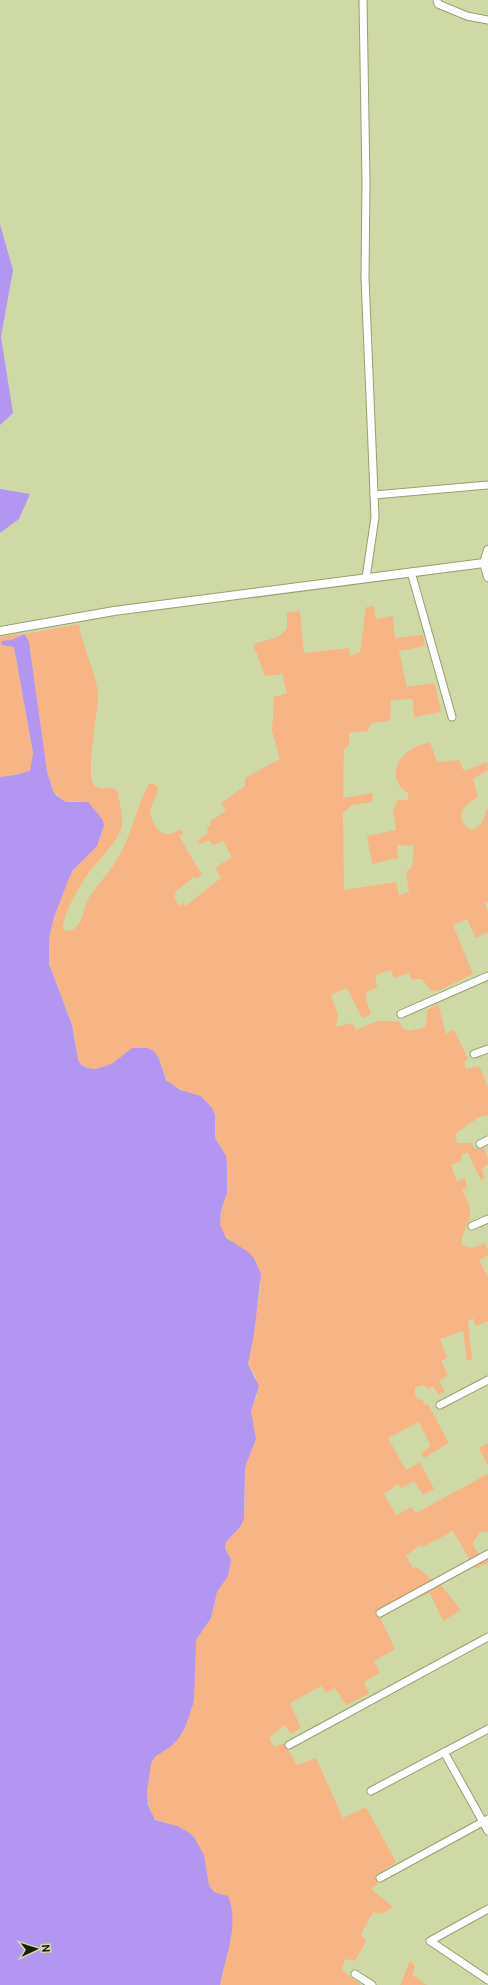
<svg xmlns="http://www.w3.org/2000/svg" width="488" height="1985" viewBox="0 0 488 1985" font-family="Cabin,sans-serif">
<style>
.green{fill:#f7b585}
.water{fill:#b296f2}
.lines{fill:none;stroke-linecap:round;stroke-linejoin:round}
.minor-casing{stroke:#96a06f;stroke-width:9}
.tertiary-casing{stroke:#96a06f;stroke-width:10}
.minor{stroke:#fff;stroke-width:7}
.tertiary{stroke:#fff;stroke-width:8}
</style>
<rect width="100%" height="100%" fill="#cfd9a6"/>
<!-- green -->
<g class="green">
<path d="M374 606 376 619 393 616 395 638 423 635 425 646 399 651 407 687 435 683 441 712 414 717 413 699 391 700 390 721 376 722 370 725 368 731 349 733V745L344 749 343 798 373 793 372 802 352 805 343 813 344 890 396 882 399 895 409 892 406 872 412 867 414 846 397 845 398 858 372 864 367 836 396 830 393 810 398 800H408V793C390 783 393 761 410 750 416 746 423 744 430 742L437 762 459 760 464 771 487 762 488 770 473 779 478 797C463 806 452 817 471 830 482 826 484 820 486 810L488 809V902L485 903 488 911V932L476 938 467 919 453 925 473 974 440 990 431 991 422 979H412L408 973 394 978 391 970 375 975 377 987 367 992 366 999 371 1014 362 1018 347 988 331 995 338 1015 336 1027 352 1023 356 1030C365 1026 375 1020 385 1021 391 1021 393 1023 399 1021L403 1029 410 1031 426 1027 427 1010 438 1004 446 1034 454 1030 468 1059 464 1062 466 1069 479 1066 488 1087V1117L487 1115 479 1117 455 1134 457 1143H472L474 1149 484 1148 488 1158V1164L481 1170 485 1177 481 1180 468 1153 462 1154 461 1161 451 1165 457 1182 465 1178 467 1188 462 1190C465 1196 470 1204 470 1211 471 1224 460 1233 462 1245 471 1249 476 1248 484 1243L488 1250V1255L479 1260 488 1277V1321L476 1326 473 1318 468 1321 472 1359 467 1361 463 1331 440 1339 447 1358 441 1361 448 1375 439 1381 445 1392 439 1395 433 1386 428 1389 424 1385 415 1387V1394L418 1400 422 1399 425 1405 428 1404 449 1443 424 1458 421 1453 431 1446 419 1422 388 1438 406 1470 420 1462 434 1489 423 1495 414 1481 401 1488 398 1484 384 1494 396 1515 411 1507 416 1513 488 1474V1532H481L473 1542 474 1548 485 1559 488 1557V1563L475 1569 453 1531 422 1547 420 1545 406 1556 413 1568 416 1567 427 1575 436 1585 440 1584 461 1610 443 1621 430 1593 377 1611 395 1649 374 1661 380 1673 364 1682 369 1694 346 1705 335 1688 326 1693 321 1686 290 1703 301 1728 291 1734 285 1725 269 1738 274 1747 284 1743 297 1765 316 1758 343 1818 366 1807 396 1862 375 1876 378 1884 371 1889 393 1907 382 1914 373 1912 361 1934 366 1941 355 1961 345 1959 342 1970 361 1985H220L230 1940 231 1929 228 1896 214 1892 209 1886 204 1855 188 1832 168 1823 155 1820C145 1801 140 1766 161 1752L196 1640 211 1618 217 1592 228 1576 231 1560 225 1548 226 1542 240 1527 245 1509V1467L256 1439 251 1411 257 1395 256 1377 248 1364 261 1284 236 1245 223 1234 220 1225 221 1211 227 1193 226 1156 215 1138V1131L201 1096C183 1091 166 1088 162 1067L132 1048C126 1053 120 1059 113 1063 101 1071 80 1073 77 1055 76 1045 75 1034 72 1025 61 988 42 969 50 929 53 915 65 881 74 870 86 854 106 843 103 820L78 801 66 802 53 791 47 772 29 642 24 634 79 624C82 647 95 669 98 693 99 710 84 776 95 786 101 790 110 787 116 789L118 793C119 804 125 818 121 829 115 845 100 858 90 871 82 881 62 916 63 928L65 931C84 931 82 909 89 897 100 882 113 868 121 852 133 830 137 804 149 784H154L158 787 157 793 150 810C151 819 157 836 169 834 173 834 178 830 181 829L183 834 179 836 202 875 196 879 194 877 174 893 176 896 174 898 179 906 183 903 185 906 221 878 215 868 232 857 223 841 213 845 209 840 201 844 198 840 208 833 207 828 211 825 210 821 226 811 221 803 245 786V778L280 759 272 731 274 697 287 693 282 674 265 676 253 644 278 637 287 629V613L300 611 304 653 349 648 350 656 360 652 366 607Z"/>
<polygon points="16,634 21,635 11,640 11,645 14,647 33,753 30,771 2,777 0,777 0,637"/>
<polygon points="488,1443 488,1466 479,1448"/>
<polygon points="410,1961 415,1966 412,1975 427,1985 400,1985"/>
</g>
<!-- water -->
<g class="water">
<polygon points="0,224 13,270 1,337 13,413 0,425"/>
<polygon points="0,489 30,494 19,519 0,533"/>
<path d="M24 634 29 642 47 772 53 791 57 796 66 802H88L103 820 104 826 97 846 73 870 69 878 54 917 49 938V964L72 1025 78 1059 81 1065 87 1068 95 1069 103 1067 113 1063 132 1048H147L154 1051 159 1059 166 1080 180 1090 201 1096 212 1108 215 1115V1138L226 1156 227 1166V1193L221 1211 220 1225 226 1238 247 1251 254 1258 261 1274 254 1334 248 1364 259 1386 251 1411 256 1439 245 1467 244 1519 240 1527 226 1542 225 1548 231 1560 228 1576 217 1592 211 1618 196 1640 194 1701 185 1728 178 1739 170 1747 156 1756 151 1763 147 1792 148 1805 155 1820 177 1826 188 1832 194 1837 204 1855 209 1886 214 1892 228 1896C240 1924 225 1957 220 1985H0V777L14 775 30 771 33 753 14 647 2 645 1 643 2 641 11 640Z"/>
</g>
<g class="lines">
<!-- minor casing -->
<g class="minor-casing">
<g id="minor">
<polyline points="363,0 366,181 365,278 375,517 366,578"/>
<polyline points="437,0 438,4 467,16 488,20"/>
<polyline points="374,495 488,485"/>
<polyline points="411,572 452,717"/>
<polyline points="401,1014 488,976"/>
<polyline points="474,1054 488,1049"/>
<polyline points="480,1144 488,1140"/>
<polyline points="472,1226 488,1219"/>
<polyline points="440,1405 488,1380"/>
<polyline points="380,1613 488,1554"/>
<polyline points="289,1745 488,1637"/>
<polyline points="444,1752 488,1831"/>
<polyline points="371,1791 488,1729"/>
<polyline points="380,1878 488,1819"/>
<polyline points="488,1909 430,1941 488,1980"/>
<polyline points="355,1974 372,1985"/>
</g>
</g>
<!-- tertiary casing -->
<g class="tertiary-casing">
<g id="tertiary">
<polyline points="488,550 484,563 488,577"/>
<polyline points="0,631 114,611 484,563"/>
</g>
</g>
<!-- minor -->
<use href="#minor" class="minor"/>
<!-- tertiary -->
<use href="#tertiary" class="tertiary"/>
</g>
<!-- north arrow -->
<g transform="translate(36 1949) rotate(86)" stroke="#cfd9a6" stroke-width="3" paint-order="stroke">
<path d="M0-3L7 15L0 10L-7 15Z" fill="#191d09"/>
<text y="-6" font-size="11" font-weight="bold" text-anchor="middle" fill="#191d09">N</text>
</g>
</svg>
